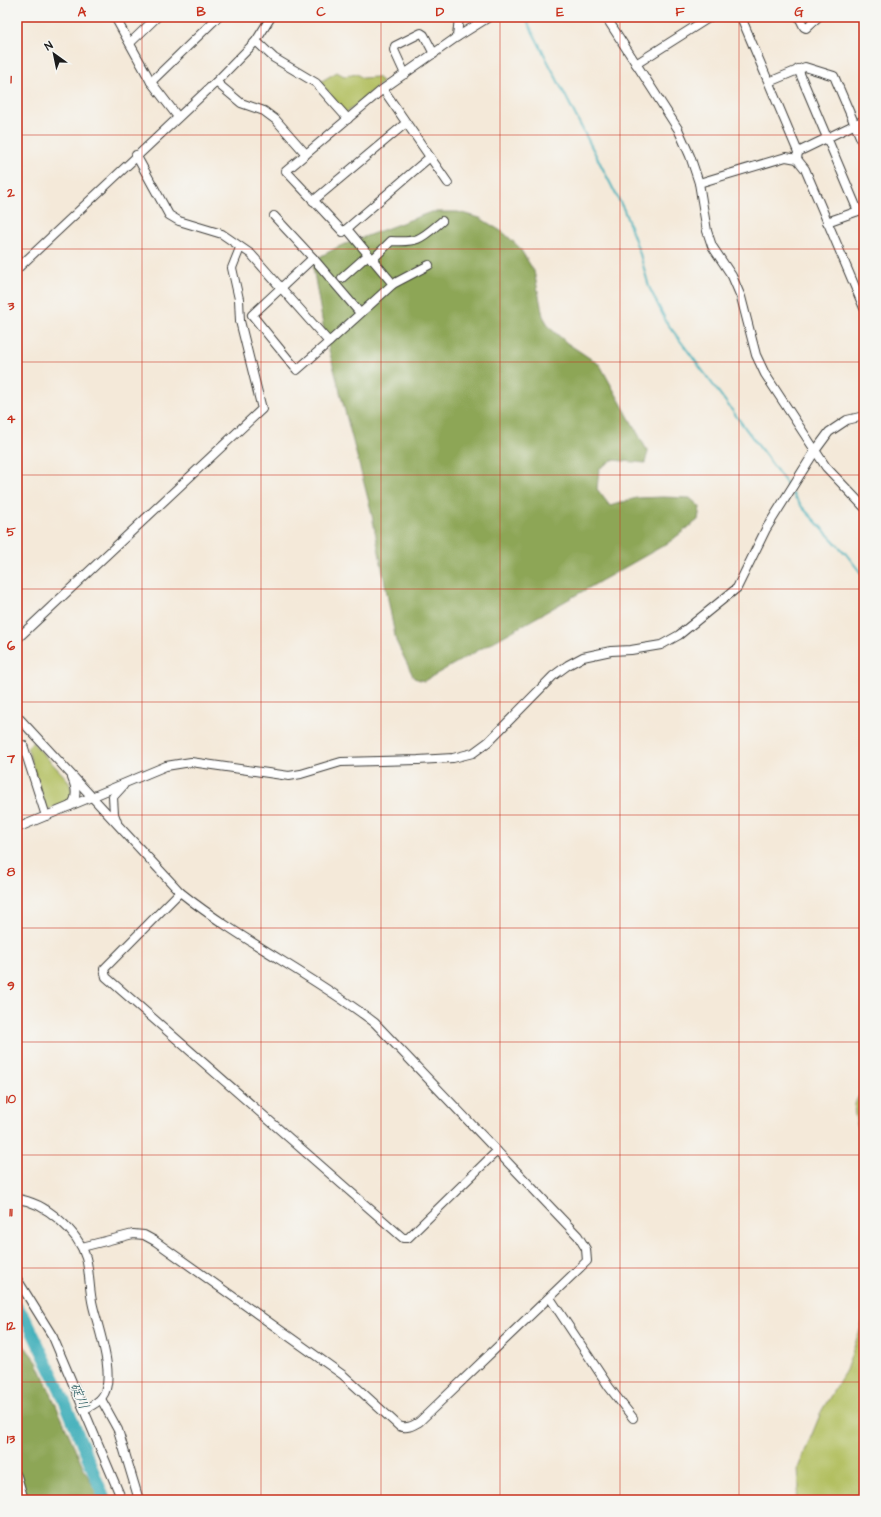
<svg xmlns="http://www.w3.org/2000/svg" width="881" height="1517" viewBox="0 0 881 1517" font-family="'Architects Daughter','Klee One',sans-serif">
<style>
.green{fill:#b2bf61;stroke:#676e3e}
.forest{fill:#8da657;stroke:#54613a}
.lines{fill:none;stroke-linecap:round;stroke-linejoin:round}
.stream{stroke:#3fafba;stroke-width:2}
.river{stroke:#3fafba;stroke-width:12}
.minor-casing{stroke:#3c3b38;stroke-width:10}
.minor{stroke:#fff;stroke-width:8}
.grid{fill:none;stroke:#c8321e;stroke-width:1;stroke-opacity:0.55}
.labels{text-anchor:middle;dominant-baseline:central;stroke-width:3;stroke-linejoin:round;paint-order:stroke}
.water-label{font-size:14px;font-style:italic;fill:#2c5e63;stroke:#f6f6f2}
.neatline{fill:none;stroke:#c8321e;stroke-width:1.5}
.grid-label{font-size:13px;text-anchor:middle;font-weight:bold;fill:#c8321e}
</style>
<rect width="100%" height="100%" fill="#f6f6f2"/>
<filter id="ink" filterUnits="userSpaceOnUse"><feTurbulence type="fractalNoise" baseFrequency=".025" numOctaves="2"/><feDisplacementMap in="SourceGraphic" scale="8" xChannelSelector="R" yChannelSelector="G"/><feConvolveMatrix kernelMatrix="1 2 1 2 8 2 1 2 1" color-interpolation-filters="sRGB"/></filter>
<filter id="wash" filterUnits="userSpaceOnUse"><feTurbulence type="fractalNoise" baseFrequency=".012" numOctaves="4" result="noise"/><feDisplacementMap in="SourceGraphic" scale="16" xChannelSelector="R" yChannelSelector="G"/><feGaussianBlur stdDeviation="0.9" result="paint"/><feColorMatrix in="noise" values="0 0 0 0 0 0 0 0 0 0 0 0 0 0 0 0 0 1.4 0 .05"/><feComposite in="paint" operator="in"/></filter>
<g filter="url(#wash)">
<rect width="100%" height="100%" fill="#f4e9d9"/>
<!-- green -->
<g class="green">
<polygon points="337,72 344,76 357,74 362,78 377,77 383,82 346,113 320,82"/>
<path d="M32 742 67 779C71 786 73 792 70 800L47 811 27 747Z"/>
<path d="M864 1091V1143C858 1125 846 1105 864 1091Z"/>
<polygon points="864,1318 864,1500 796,1500 799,1486 798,1468 822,1410 846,1370"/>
</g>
<!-- forest -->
<g class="forest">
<polygon points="431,212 458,212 480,218 504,233 519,247 534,271 543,316 550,328 567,343 600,365 648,452 645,463 612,460 599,469 597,489 610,506 636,498 663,497 690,498 700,507 698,520 668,543 424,681 414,678 396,641 371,510 324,331 313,267 321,256 340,246"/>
<polygon points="17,1337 37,1362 85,1471 101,1500 17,1500"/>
</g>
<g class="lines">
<!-- stream -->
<g class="stream">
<polyline points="525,17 624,210 640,254 649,287 667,323 789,487"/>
<polyline points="792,493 802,507 846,554 864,577"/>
</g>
<!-- river -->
<polyline class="river" points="17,1307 26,1319 60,1390 105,1500"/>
</g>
</g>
<g filter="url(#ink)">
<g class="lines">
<!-- minor casing -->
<g class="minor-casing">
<g id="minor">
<polyline points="115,17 151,82 178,117"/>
<polyline points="606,17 678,129 690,156 699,183 707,231 712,246 732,276 741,297 756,355 765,374 826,467 864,507"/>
<polyline points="741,17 798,152 797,159"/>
<polyline points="799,17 804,27 806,28 818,17"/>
<polyline points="457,37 489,17"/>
<polyline points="256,41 274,58 316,83 348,119"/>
<polyline points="130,43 157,17"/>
<polyline points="636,64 710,17"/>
<polyline points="798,69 858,211"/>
<polyline points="405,74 394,50 395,46 421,33 424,35 434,54"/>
<polyline points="151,82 218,17"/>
<polyline points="216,82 241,103 264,111 276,120 306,154"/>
<polyline points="769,82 805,67 834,76 864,146"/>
<polyline points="383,89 430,157 343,232 286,171 383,89 457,37 459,17"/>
<polyline points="798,152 864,120"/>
<polyline points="136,155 169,215 179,221 222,234 251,254 329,342 393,284 347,229"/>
<polyline points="430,157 448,183"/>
<polyline points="699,183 786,157 797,159 805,169 864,308"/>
<polyline points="313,201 406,123"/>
<polyline points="274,216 313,258"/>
<polyline points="827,222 864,209"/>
<path d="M372 260 391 241C419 243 422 238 442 221"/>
<polyline points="17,269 216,82 256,41 271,17"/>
<polyline points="342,278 368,255"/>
<polyline points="393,284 429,265"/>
<polyline points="329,342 297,370 252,315 313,258 360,313"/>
<polyline points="17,639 262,409 240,321 239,299 232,268 240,248"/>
<path d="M17 716 180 892C241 941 313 975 375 1023L578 1236 586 1249 587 1261 419 1422C412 1426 407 1429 399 1426L343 1375 155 1241 144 1235 133 1234 82 1247"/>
<polyline points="17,747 23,745 46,816"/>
<path d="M70 806C78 799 76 787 72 778"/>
<polyline points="117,822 114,814 113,797 123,786"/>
<polyline points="17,828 166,766 191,762 289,776 301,774 341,762 418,760 453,758 473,753 488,742 553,676 568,665 583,657 611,651 631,650 661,645 679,635 737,588 766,529 815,451 829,432 847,420 864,416"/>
<polyline points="180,892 104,969 106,977 403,1238 408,1238 497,1151"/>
<path d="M17 1199C45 1202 78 1231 86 1258 90 1273 89 1290 93 1306 98 1328 117 1378 102 1397 98 1403 91 1406 85 1409"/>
<polyline points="17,1279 53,1337 122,1500"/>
<polyline points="550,1298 609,1387 633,1418"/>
<polyline points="101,1399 118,1430 139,1500"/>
<polyline points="17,1476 24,1500"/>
</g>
</g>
<!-- minor -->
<use href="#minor" class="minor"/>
</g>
</g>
<!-- grid -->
<path class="grid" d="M142 17V1500M261 17V1500M381 17V1500M500 17V1500M620 17V1500M739 17V1500M17 135H864M17 249H864M17 362H864M17 475H864M17 589H864M17 702H864M17 815H864M17 928H864M17 1042H864M17 1155H864M17 1268H864M17 1382H864"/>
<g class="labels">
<!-- water labels -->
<g class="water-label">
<text transform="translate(79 1396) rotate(67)">碇川</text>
</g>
</g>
<!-- margin -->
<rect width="881" height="1517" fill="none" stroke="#f6f6f2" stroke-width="44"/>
<!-- north arrow -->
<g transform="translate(54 54) rotate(327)" stroke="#f6f6f2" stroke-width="3" paint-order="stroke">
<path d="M0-3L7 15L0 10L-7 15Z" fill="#1c1c1c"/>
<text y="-6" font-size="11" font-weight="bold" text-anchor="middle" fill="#1c1c1c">N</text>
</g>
<rect x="22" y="22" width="837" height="1473" class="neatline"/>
<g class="grid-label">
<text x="82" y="16">A</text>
<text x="201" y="16">B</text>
<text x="321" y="16">C</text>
<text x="440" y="16">D</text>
<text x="560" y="16">E</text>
<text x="680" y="16">F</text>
<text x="799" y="16">G</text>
<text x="11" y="83">1</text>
<text x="11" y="197">2</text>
<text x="11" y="310">3</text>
<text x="11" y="423">4</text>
<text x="11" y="536">5</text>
<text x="11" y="650">6</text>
<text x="11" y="763">7</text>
<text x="11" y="876">8</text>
<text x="11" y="990">9</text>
<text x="11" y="1103">10</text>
<text x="11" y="1216">11</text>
<text x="11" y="1330">12</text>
<text x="11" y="1443">13</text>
</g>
</svg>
